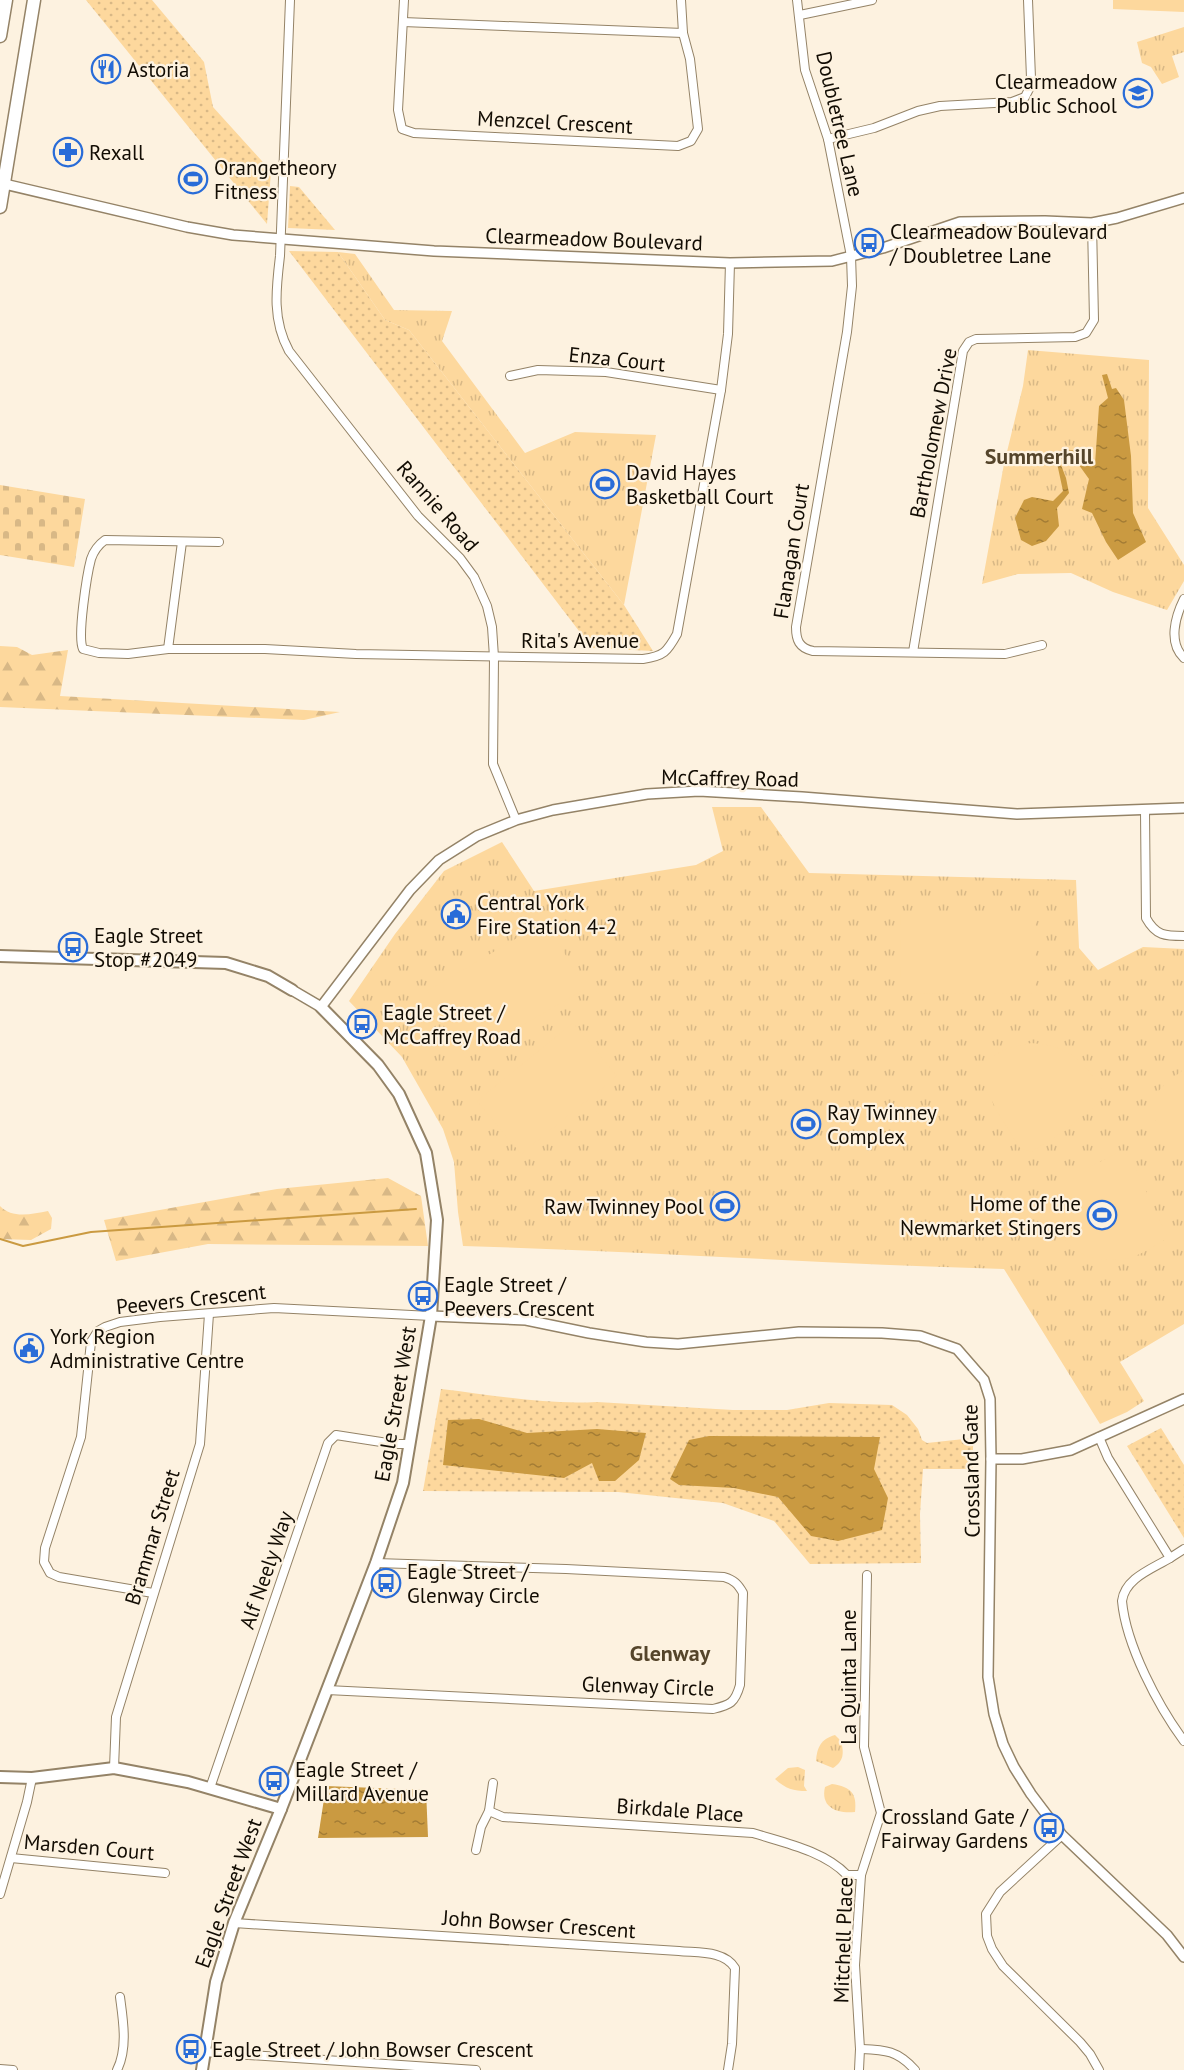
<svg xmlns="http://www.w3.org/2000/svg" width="1184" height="2070" viewBox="0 0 1184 2070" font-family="'PT Sans',sans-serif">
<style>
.grass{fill:url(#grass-dots)}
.forest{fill:url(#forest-firs)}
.cemetery{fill:url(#cemetery-stones)}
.park{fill:url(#park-tufts)}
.garden{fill:#fdd89d}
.water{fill:url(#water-ripples)}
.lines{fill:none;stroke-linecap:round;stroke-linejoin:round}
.stream{stroke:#ca9a41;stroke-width:2}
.minor-casing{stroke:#948367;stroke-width:10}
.tertiary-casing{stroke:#948367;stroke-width:12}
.secondary-casing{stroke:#948367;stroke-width:14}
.primary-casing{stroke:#948367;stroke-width:15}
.minor{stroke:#fff;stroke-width:8}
.tertiary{stroke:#fff;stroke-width:9}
.secondary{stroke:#fff;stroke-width:10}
.primary{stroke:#fff;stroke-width:12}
.labels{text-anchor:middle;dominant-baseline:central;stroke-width:4.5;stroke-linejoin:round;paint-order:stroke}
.poi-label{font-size:21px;fill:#120c03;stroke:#fdf2e0;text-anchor:start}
.street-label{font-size:21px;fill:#120c03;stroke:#fdf2e0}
.neighbourhood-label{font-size:22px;font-weight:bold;fill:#55452b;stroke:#fdf2e0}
</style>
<defs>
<pattern id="grass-dots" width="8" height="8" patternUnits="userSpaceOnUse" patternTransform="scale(1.5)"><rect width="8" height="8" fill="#fdd89d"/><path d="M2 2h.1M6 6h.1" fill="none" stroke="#d8b886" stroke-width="1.8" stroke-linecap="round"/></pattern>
<pattern id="forest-firs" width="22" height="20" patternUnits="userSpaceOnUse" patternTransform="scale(1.5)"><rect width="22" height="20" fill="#fdd89d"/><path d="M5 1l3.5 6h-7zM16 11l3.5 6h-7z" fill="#d8b886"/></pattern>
<pattern id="cemetery-stones" width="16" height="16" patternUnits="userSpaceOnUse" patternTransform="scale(1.5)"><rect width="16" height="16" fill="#fdd89d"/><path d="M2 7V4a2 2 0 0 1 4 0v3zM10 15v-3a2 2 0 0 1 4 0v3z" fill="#d8b886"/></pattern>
<pattern id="park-tufts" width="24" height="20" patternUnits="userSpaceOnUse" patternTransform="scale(1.5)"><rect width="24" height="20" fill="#fdd89d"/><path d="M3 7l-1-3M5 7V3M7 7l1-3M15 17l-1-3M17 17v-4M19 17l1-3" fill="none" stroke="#d8b886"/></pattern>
<pattern id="water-ripples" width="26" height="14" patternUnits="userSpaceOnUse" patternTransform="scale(1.5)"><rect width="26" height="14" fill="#ca9a41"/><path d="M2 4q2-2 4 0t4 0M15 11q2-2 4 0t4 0" fill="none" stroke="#a37c34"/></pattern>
</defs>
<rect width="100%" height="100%" fill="#fdf2e0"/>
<!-- grass -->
<g class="grass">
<polygon points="86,0 152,0 204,62 213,107 271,171 267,224"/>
<polygon points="290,186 299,187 335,230 288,228"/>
<polygon points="289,251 338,252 385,320 409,330 624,605 653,651 592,648"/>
<path d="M441 1389C493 1395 545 1405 597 1402L733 1410H787L829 1403 892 1405 907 1415 918 1429 922 1440 927 1443 973 1438V1469H923L920 1514 921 1563 810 1564 774 1521 723 1503 618 1492 423 1491Z"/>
<polygon points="1161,1428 1184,1465 1184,1538 1127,1446"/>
</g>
<!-- forest -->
<g class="forest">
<polygon points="0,646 17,647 32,655 68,650 60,696 340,712 304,720 0,707"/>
<polygon points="388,1178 421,1196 428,1246 208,1244 116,1261 104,1220 277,1189"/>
<path d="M0 1206C12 1219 32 1214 48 1211L52 1218 51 1229 31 1240 0 1239Z"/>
</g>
<!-- cemetery -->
<polygon class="cemetery" points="0,485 85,499 74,567 0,555"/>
<!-- park -->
<g class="park">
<polygon points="1184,27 1184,52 1172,56 1179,77 1162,84 1151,67 1142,63 1137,42"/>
<polygon points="338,252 355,254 394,310 452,311 442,341 525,453 575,432 656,435 624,605 409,330 385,320"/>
<polygon points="1028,350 1149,360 1148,508 1184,565 1184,581 1167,610 1113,592 1071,573 1018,574 982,584 1004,464 1023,386"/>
<path d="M712 807H761L809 873 1076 880 1079 948 1098 970 1143 947 1184 949V1324L1120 1362 1144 1401 1127 1412 1100 1424 1004 1269C823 1264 644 1251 463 1246L458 1212 454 1162 443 1129 402 1057 349 1001 395 934 444 871 502 842 534 891 696 865 723 851Z"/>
<path d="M835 1735 841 1741C844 1753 844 1761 833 1768L816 1761C817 1747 821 1739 835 1735Z"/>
<path d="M798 1767 805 1770 804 1786 807 1791C793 1791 786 1789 775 1779L788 1768Z"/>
<path d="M832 1784C851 1787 857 1793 855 1812 838 1814 820 1808 825 1787Z"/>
</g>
<!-- garden -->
<g class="garden">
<polygon points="1113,0 1184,0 1184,12 1113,9"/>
<polygon points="601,467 619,473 609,502 591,495"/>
<polygon points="900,913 1035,913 1035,993 901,994"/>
<polygon points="546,921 585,989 466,1058 427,991"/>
<polygon points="573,1023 617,1076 521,1154 477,1101"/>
<path d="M1031 1043C1074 1046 1083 1063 1107 1096L1064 1131 1031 1152 1020 1148 998 1113 975 1067 1007 1048Z"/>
<polygon points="1184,1069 1184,1146 1143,1110 1162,1087"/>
<path d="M1119 1152 1130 1157 1168 1238C1157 1244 1146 1252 1135 1256 1129 1259 1122 1259 1116 1259 1076 1264 1058 1235 1041 1205L1084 1170Z"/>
</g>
<!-- water -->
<g class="water">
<polygon points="1107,374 1112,389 1116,388 1124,400 1131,456 1133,513 1146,542 1118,560 1106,542 1092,513 1082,509 1089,479 1071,454 1059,460 1066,478 1069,493 1057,508 1059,526 1046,541 1032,546 1021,540 1015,518 1024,500 1032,497 1053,501 1063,491 1055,454 1064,449 1077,451 1088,466 1095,464 1099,406 1108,398 1102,375"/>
<polygon points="479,1419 527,1433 597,1429 646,1433 639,1460 615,1481 599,1481 592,1463 564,1478 443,1465 448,1420"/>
<polygon points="709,1436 880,1437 874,1469 888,1498 882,1530 838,1541 811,1536 778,1497 734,1488 679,1485 670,1479 689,1440"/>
<polygon points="326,1786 426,1790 428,1837 318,1838"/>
</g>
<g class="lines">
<!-- stream -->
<polyline class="stream" points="0,1239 23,1246 91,1232 416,1209"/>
<!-- minor casing -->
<g class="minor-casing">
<g id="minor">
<path d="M290 0 280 256C276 289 272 320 289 351L418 516 460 558 474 577 487 606 492 627 494 657 493 764 516 820"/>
<polyline points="404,0 398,110 402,129 414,133 678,146 691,141 698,129 690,59 683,33 681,0"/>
<path d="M797 0 805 70 828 139 851 256 852 286 847 332 796 627C796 640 799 648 813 651L1005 654 1042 645"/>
<polyline points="800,15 872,0"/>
<polyline points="403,22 683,33"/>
<polyline points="828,139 874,128 918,111 940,106 1012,102 1025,97 1030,87 1031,78 1028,0"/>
<polyline points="510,376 538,370 606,372 721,390"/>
<path d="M219 542 105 540C98 545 94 550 91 559 87 574 77 637 83 649L99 653 128 654 168 649H265L356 654 643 659C664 656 667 652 677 634L721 390 728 334 730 263"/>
<path d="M1184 599C1175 617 1168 643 1184 658"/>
<polyline points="168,649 182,542"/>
<polyline points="913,652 963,351 969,342 976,339 1075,337 1086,333 1094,320 1092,223"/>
<path d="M1145 811 1146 918C1156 936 1165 936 1184 936"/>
<path d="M1099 1437 1108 1458 1170 1558C1152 1569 1125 1578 1122 1601 1126 1645 1158 1706 1184 1741"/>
<polyline points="1170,1558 1184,1549"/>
<polyline points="153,1593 59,1577 50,1573 44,1562 45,1548 81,1437 91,1342 98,1331 105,1327 120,1322 160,1317 274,1308 431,1316"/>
<path d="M327 1690 713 1709C730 1705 735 1703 740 1685L743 1593C738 1584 734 1580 724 1577L566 1569 376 1563"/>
<polyline points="114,1768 116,1717 200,1444 209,1314"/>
<polyline points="210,1788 328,1443 336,1435 394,1444 409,1444"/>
<path d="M489 1811 503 1817 753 1833C785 1843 824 1851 847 1875H861"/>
<polyline points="1062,1835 1000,1892 986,1914 987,1936 992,1949 1003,1966 1080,2042 1090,2054 1099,2070"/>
<polyline points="476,1850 481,1827 489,1811 493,1783"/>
<polyline points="11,1858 165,1873"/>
<polyline points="0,1894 27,1802 32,1778"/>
<path d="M234 1923 679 1951C697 1953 724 1950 735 1968L732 2044 728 2070"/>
<path d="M860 2049C885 2050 897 2050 915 2070"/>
<polyline points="203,2052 476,2070"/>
<polyline points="0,2069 13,2070"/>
<path d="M117 2070C128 2048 123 2020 120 1997"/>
<polyline points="859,2070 860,2049 855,1965 861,1875 881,1813 864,1747 867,1575"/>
</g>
</g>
<!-- tertiary casing -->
<g class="tertiary-casing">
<g id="tertiary">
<polyline points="0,183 187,227 233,235 434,251 730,263 832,261 883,248 960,222 1045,221 1092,223 1117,218 1184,198"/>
<polyline points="292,990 321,1007 410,890 439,860 477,836 516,820 553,810 647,794 699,791 802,797 1017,814 1184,808"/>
<polyline points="431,1316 526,1320 589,1333 646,1342 678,1344 799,1332 882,1333 920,1336 957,1349 984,1380 990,1399 991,1459 988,1677 994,1714 1003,1744 1014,1767 1031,1794 1062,1835 1167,1935 1184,1957"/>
<polyline points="991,1459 1022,1459 1071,1450 1184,1399"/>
</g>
</g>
<!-- secondary casing -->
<g class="secondary-casing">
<g id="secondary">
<polyline points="0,956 226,963 268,976 292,990"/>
<polyline points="0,1777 32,1778 114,1768 188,1782 281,1809"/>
<polyline points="202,2070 216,1982 234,1923 281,1809 376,1563 403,1483 431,1316 437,1220 426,1153 399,1094 378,1065 321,1007"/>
</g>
</g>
<!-- primary casing -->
<g class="primary-casing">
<g id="primary">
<polyline points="0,36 6,0"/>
<polyline points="0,207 34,0"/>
</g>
</g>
<!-- minor -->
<use href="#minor" class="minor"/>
<!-- tertiary -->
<use href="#tertiary" class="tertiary"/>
<!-- secondary -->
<use href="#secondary" class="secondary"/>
<!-- primary -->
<use href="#primary" class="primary"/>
</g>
<!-- icons -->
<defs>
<g id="restaurant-ring" transform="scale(1.5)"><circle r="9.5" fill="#fdf2e0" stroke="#296cd8" stroke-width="1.5"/><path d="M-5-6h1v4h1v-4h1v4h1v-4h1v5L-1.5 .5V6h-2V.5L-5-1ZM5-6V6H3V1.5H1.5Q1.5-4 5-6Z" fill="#296cd8"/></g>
<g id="school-ring" transform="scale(1.5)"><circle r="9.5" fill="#fdf2e0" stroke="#296cd8" stroke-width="1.5"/><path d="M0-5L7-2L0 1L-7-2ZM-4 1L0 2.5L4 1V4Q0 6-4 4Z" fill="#296cd8"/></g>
<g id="pharmacy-ring" transform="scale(1.5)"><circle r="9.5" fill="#fdf2e0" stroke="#296cd8" stroke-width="1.5"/><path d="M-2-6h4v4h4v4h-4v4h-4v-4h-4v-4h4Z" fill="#296cd8"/></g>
<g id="stadium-ring" transform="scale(1.5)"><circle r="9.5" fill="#fdf2e0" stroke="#296cd8" stroke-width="1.5"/><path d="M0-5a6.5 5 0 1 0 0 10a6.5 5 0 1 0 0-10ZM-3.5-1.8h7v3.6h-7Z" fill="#296cd8"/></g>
<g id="bus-ring" transform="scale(1.5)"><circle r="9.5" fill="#fdf2e0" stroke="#296cd8" stroke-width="1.5"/><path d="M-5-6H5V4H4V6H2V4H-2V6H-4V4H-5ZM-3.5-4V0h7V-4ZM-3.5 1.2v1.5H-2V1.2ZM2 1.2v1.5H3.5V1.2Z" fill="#296cd8"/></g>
<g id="civic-ring" transform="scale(1.5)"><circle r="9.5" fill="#fdf2e0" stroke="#296cd8" stroke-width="1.5"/><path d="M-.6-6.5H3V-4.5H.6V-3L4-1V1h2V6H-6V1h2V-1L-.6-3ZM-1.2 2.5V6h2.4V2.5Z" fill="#296cd8"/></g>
</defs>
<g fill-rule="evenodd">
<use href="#restaurant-ring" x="106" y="69"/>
<use href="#school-ring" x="1138" y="93"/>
<use href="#pharmacy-ring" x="68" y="152"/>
<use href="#stadium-ring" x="193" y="179"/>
<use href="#bus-ring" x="869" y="243"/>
<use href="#stadium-ring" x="605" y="484"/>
<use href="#civic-ring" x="456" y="914"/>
<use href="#bus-ring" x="73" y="947"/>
<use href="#bus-ring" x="362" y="1024"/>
<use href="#stadium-ring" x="806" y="1124"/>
<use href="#stadium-ring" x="725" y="1206"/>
<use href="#stadium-ring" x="1102" y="1215"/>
<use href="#bus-ring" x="423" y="1296"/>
<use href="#civic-ring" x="29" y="1348"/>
<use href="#bus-ring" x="386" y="1583"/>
<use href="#bus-ring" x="274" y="1781"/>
<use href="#bus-ring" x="1049" y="1828"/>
<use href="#bus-ring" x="191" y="2049"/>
</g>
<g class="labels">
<!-- poi labels -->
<g class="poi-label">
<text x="127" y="69">Astoria</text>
<text x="1117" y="81" text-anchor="end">Clearmeadow<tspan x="1117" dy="24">Public School</tspan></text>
<text x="89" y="152">Rexall</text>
<text x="214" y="167">Orangetheory<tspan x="214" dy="24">Fitness</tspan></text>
<text x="890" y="231">Clearmeadow Boulevard<tspan x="890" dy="24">/ Doubletree Lane</tspan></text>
<text x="626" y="472">David Hayes<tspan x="626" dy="24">Basketball Court</tspan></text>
<text x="477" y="902">Central York<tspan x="477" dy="24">Fire Station 4-2</tspan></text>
<text x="94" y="935">Eagle Street<tspan x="94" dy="24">Stop #2049</tspan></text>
<text x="383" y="1012">Eagle Street /<tspan x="383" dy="24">McCaffrey Road</tspan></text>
<text x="827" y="1112">Ray Twinney<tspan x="827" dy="24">Complex</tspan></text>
<text x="1081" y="1203" text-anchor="end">Home of the<tspan x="1081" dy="24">Newmarket Stingers</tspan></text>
<text x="704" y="1206" text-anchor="end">Raw Twinney Pool</text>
<text x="444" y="1284">Eagle Street /<tspan x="444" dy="24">Peevers Crescent</tspan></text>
<text x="50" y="1336">York Region<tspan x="50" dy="24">Administrative Centre</tspan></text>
<text x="407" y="1571">Eagle Street /<tspan x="407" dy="24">Glenway Circle</tspan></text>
<text x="295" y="1769">Eagle Street /<tspan x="295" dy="24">Millard Avenue</tspan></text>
<text x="1028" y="1816" text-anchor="end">Crossland Gate /<tspan x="1028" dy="24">Fairway Gardens</tspan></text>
<text x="212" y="2049">Eagle Street / John Bowser Crescent</text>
</g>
<!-- street labels -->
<g class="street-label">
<text transform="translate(555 122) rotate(3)">Menzcel Crescent</text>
<text transform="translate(840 124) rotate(77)">Doubletree Lane</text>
<text transform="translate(594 239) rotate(2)">Clearmeadow Boulevard</text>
<text transform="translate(617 359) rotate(6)">Enza Court</text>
<text transform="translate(933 433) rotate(-79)">Bartholomew Drive</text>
<text transform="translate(438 506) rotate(49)">Rannie Road</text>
<text transform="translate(791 551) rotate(-81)">Flanagan Court</text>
<text x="580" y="640">Rita's Avenue</text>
<text transform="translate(730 778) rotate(1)">McCaffrey Road</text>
<text transform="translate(191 1299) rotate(-6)">Peevers Crescent</text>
<text transform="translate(395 1404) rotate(-80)">Eagle Street West</text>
<text transform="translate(971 1471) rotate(-91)">Crossland Gate</text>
<text transform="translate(152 1537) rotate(-73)">Brammar Street</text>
<text transform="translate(266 1570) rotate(-71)">Alf Neely Way</text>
<text transform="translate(848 1677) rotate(-90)">La Quinta Lane</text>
<text transform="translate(648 1686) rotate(2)">Glenway Circle</text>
<text transform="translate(680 1810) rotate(4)">Birkdale Place</text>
<text transform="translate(89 1847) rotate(5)">Marsden Court</text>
<text transform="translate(228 1893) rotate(-70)">Eagle Street West</text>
<text transform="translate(539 1924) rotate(4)">John Bowser Crescent</text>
<text transform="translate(843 1940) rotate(-88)">Mitchell Place</text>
</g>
<!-- neighbourhood labels -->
<g class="neighbourhood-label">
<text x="1039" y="456">Summerhill</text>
<text x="670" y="1653">Glenway</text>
</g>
</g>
</svg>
